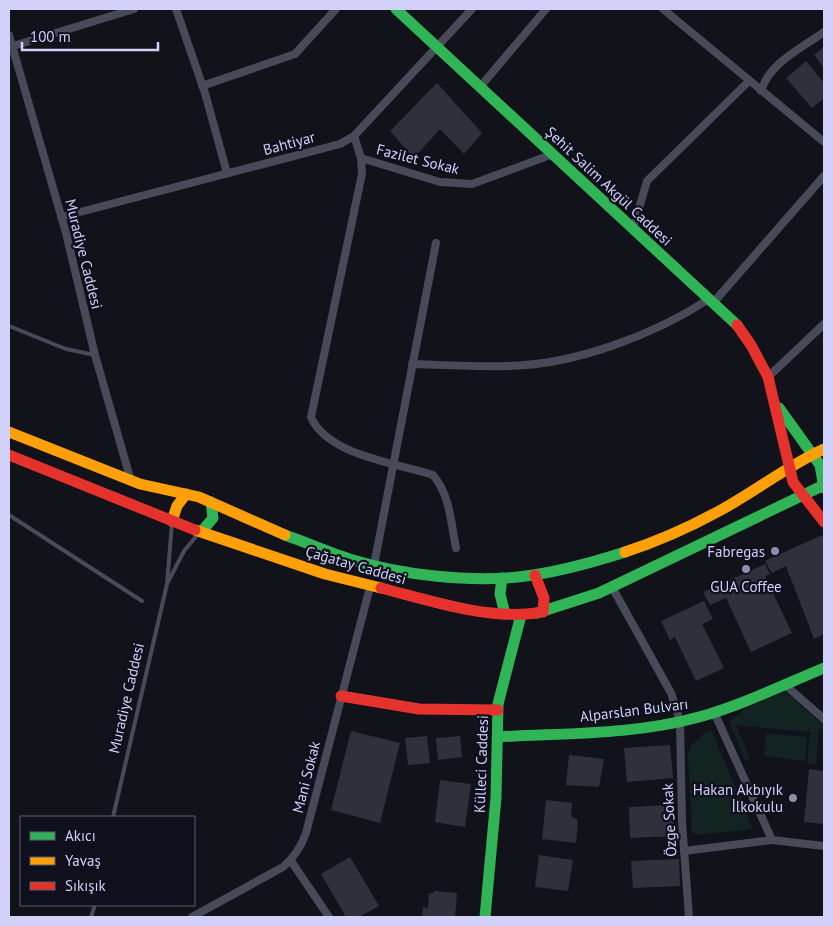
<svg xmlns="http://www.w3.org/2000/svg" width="833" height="926" viewBox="0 0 833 926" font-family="'PT Sans',sans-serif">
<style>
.green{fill:#122322}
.building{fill:#30303c}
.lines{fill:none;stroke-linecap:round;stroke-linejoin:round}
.lane{stroke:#484959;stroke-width:4}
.street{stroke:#484959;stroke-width:8}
.fast{stroke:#30b455;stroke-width:11}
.slow{stroke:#ff9f0a;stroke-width:11}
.jam{stroke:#e5322d;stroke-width:11}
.poi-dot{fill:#8e8eab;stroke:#0f0f1d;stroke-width:2}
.labels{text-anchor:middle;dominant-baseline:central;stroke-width:4.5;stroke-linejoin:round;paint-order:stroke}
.street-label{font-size:15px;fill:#d1d1f9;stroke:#0f0f1d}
.poi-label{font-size:15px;fill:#d1d1f9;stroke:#0f0f1d;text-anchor:end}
</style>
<rect width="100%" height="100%" fill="#12121a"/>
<!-- green -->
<g class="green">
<polygon points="784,691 824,725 824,731 819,728 816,764 807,763 810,732 736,725 750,759 745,760 729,721 746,708"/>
<path d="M711 729 753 829 698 835 692 833 688 754C692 741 700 736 711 729Z"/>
<polygon points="766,733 807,737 805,761 764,756"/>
</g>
<!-- building -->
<g class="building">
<polygon points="824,47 824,68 814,55"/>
<polygon points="806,61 824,83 824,98 812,108 786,78"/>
<polygon points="437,83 482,133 464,154 440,129 414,158 390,131"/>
<polygon points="822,535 824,540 824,634 814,639 786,566 772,573 765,561"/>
<polygon points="765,564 770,574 765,576 792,633 751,652 726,598 710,605 703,592"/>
<polygon points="704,601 713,619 702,624 724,668 696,681 675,637 670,640 661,621"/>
<polygon points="351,731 400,743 380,823 331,810"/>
<polygon points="427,736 430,763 408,765 405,738"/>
<polygon points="460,736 462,757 438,760 436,738"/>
<polygon points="670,745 673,778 627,782 624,748"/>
<polygon points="569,755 604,759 599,787 566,785"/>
<polygon points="809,769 824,771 824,824 804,822"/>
<polygon points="440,780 471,784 465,827 435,822"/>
<polygon points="546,800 572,803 571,816 578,820 576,843 542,839"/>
<polygon points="673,805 674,836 630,838 629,807"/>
<polygon points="539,855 573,860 568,891 535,887"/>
<polygon points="350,857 379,906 359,917 346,917 321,874"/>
<polygon points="679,859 680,886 633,888 631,861"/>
<polygon points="434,891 457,893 455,917 422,917 423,907 428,908 429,893 433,893"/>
</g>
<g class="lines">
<!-- lane -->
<g class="lane">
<polyline points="9,326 66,349 95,355"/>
<polyline points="9,515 142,601"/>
<polyline points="168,582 184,551 198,534"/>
<polyline points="113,817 167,584 172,523"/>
<polyline points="91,917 95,905"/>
</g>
<!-- street -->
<g class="street">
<polyline points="176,9 205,93 227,173"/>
<polyline points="663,9 824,142"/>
<polyline points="9,35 66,233 95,355 131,481"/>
<polyline points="10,47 134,9"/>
<polyline points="202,86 295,54 336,9"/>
<polyline points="480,87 546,9"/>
<path d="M761 91C769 63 802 48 824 32"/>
<path d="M354 136 361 158 362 174 311 417C327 455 396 463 433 475 450 495 451 523 456 548"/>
<polyline points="361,158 440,182 472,184 553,154"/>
<polyline points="61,217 340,144 354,136 472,9"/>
<polyline points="633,229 647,181 749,81"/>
<polyline points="713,303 824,176"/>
<path d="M412 364C444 365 476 367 508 366 574 365 654 335 709 299"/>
<polyline points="768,377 824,324"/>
<polyline points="374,565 436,243"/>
<polyline points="612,587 671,693 680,721 682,822 689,917"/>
<polyline points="784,684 824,719"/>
<polyline points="714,712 772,840 824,846"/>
<polyline points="684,851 772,840"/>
<polyline points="291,861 329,917"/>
<path d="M192 917 283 867C295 857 301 847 306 833L370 587"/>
</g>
<!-- fast -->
<g class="fast">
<polyline points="396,9 737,325"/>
<polyline points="779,408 820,465 824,488"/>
<polyline points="202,531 213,518 211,502"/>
<path d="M285 535C308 543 330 553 353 560 402 575 467 582 518 577 555 573 591 563 625 552"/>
<polyline points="502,578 500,594 505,614"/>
<polyline points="537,613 599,593 824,485"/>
<path d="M498 737C565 733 634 735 699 717 742 705 783 685 824 668"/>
<polyline points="485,917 496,798 498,704 521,615"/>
</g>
<!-- slow -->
<g class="slow">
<polyline points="9,432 140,484 199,497 285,535"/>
<polyline points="172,521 177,506 186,494"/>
<polyline points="195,530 325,574 381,588"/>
<path d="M625 552C659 541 690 527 721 510 756 491 787 466 824 449"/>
</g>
<!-- jam -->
<g class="jam">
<polyline points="737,325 751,345 768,377 793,482 824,522"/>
<polyline points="9,455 195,530"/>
<polyline points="535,575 544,598 543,612"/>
<path d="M381 588C428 600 488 620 537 613"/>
<polyline points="341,696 419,709 498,710"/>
</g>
</g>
<!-- markers -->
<g class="poi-dot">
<circle cx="775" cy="551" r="5"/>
<circle cx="746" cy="569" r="5"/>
<circle cx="793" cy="798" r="5"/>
</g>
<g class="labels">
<!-- street labels -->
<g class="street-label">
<text transform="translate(289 143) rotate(-15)">Bahtiyar</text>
<text transform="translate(418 159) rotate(14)">Fazilet Sokak</text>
<text transform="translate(609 186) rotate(43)">Şehit Salim Akgül Caddesi</text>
<text transform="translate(84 254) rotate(76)">Muradiye Caddesi</text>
<text transform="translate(356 565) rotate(16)">Çağatay Caddesi</text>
<text transform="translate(126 698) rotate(-77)">Muradiye Caddesi</text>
<text transform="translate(634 710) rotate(-7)">Alparslan Bulvarı</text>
<text transform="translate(481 764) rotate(-88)">Külleci Caddesi</text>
<text transform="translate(306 777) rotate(-76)">Mani Sokak</text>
<text transform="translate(669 820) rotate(-93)">Özge Sokak</text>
</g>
<!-- poi labels -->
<g class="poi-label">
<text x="765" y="551">Fabregas</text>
<text x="746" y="586" text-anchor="middle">GUA Coffee</text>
<text x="783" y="789">Hakan Akbıyık<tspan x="783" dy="17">İlkokulu</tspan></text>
</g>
</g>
<!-- border -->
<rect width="833" height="926" fill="none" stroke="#d1d1f9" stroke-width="20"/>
<!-- legend -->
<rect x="20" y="816" width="175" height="90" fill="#0f0f1d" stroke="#5d5d75"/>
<rect x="30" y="832" width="25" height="8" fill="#30b455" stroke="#5d5d75"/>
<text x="65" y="841" font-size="15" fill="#d1d1f9">Akıcı</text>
<rect x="30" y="857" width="25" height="8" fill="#ff9f0a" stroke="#5d5d75"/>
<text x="65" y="866" font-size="15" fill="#d1d1f9">Yavaş</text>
<rect x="30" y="882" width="25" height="8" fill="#e5322d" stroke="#5d5d75"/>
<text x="65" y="891" font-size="15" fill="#d1d1f9">Sıkışık</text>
<!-- scale -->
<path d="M22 42v8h136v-8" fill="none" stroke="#d1d1f9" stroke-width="2.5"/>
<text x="30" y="42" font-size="15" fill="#d1d1f9" stroke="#0f0f1d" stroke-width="4" paint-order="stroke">100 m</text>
</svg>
